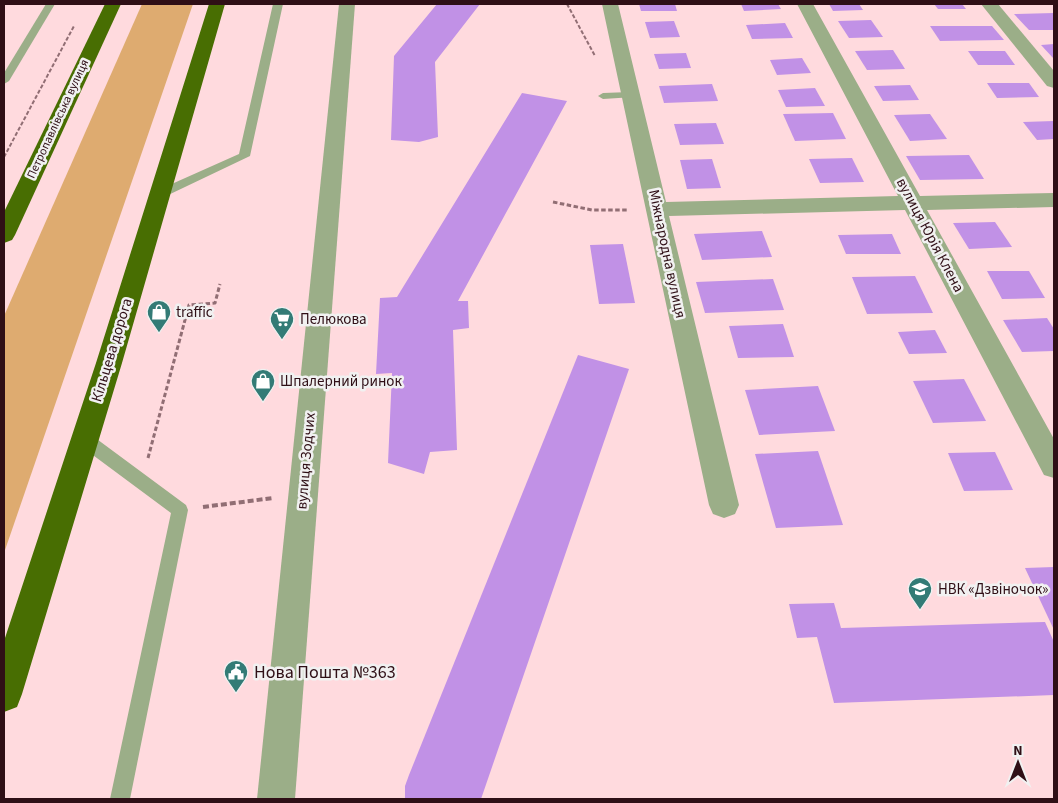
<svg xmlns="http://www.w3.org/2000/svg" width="1058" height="803" viewBox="0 0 1058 803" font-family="'Source Sans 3',sans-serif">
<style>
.green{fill:#deab70}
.building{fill:#c191e6}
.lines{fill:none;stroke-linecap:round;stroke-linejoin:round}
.path-far2{stroke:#916e74;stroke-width:2;stroke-dasharray:4 2;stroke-linecap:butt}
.path-far1{stroke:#916e74;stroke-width:3;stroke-dasharray:4.5 2.5;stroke-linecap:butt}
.path{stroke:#916e74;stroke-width:4;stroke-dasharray:6 3;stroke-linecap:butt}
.lane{fill:#9bae88;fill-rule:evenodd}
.street{fill:#9bae88;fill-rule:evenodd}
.highway{fill:#486e02;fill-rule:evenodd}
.labels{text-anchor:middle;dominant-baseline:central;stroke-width:5;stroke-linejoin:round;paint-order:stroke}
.far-street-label{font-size:12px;fill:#2f0f16;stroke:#f1f1f1}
.street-label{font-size:15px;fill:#2f0f16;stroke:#f1f1f1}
.poi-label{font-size:15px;fill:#2f0f16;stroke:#f1f1f1;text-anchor:start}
.near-poi-label{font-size:18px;fill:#2f0f16;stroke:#f1f1f1;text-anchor:start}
</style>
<rect width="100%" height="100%" fill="#ffdade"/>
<!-- green -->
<polygon class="green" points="142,4 193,4 4,553 4,316"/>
<!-- building -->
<g class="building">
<polygon points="437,4 480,4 435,62 438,137 419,142 391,140 394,56"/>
<polygon points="639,4 675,4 677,11 641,11"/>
<polygon points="741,4 778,4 781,9 744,11"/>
<polygon points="829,4 859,4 863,10 833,11"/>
<polygon points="934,4 962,4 966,9 938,9"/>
<polygon points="1054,13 1054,30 1029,30 1014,14"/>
<polygon points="871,20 883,37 849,38 838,21"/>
<polygon points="674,21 680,37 650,38 645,22"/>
<polygon points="785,23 793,38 752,39 746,25"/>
<polygon points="930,26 992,26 1004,40 940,41"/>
<polygon points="1054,44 1054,59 1041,45"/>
<polygon points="893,50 905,69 867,70 855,51"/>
<polygon points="968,51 1005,51 1015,65 978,65"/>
<polygon points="686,53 691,68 659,69 654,54"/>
<polygon points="802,58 811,73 777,75 770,60"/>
<polygon points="987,83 1029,83 1039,97 997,98"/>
<polygon points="712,84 718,101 664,103 659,86"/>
<polygon points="910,85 919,100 883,101 874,86"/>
<polygon points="815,88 825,106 786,107 778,90"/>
<polygon points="522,93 567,101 458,301 468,301 469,328 453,330 457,450 430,452 424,474 388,463 392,373 376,374 380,298 397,297"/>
<polygon points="833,113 846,139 795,141 783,114"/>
<polygon points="930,114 947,139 910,141 894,115"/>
<polygon points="1054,121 1054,139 1037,140 1023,122"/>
<polygon points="716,123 724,144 680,145 674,124"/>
<polygon points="969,155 984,179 920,180 906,156"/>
<polygon points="852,158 864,182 820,183 809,159"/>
<polygon points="712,159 721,188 687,189 680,160"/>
<polygon points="995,222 1012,247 969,249 953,223"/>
<polygon points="762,231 772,257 702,260 694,234"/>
<polygon points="892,234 901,254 846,254 838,235"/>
<polygon points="623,244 635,303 599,304 590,245"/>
<polygon points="987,271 1029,271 1045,298 1002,299"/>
<polygon points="915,276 933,313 867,314 852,277"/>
<polygon points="773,279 784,310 705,313 696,282"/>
<polygon points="1047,318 1054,329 1054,351 1022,352 1003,320"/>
<polygon points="783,324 794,357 738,358 729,326"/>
<polygon points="935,330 947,353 909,354 898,332"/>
<polygon points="578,355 629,369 481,799 405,799 405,786 409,775"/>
<polygon points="964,379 986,421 933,423 913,381"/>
<polygon points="818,386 835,431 759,435 745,390"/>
<polygon points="818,451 843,525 776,528 755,454"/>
<polygon points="995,452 1013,490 964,491 948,453"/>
<polygon points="1054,567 1054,630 1025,568"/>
<polygon points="834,603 841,628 1045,622 1054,642 1054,695 834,703 817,637 797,638 789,604"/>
</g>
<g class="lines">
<!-- path-far2 -->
<g class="path-far2">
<polyline points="567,4 595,56"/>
<polyline points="4,157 74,26"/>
</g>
<!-- path-far1 -->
<g class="path-far1">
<polyline points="553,202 592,210 629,210"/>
<polyline points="148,458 189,305 215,303 220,284"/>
</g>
<!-- path -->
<polyline class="path" points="203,507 273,498"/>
<!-- lane -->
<g class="lane">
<polygon points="46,4 55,4 9,81 4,84 4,73"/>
<polygon points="273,4 283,4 250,156 164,197 156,197 154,194 156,191 239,154"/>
<polygon points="630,92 635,95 634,97 603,99 598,96 603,93"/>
<polygon points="84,433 90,434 186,505 188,510 130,799 110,799 171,513 78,444 76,439 78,434"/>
</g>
<!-- street -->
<g class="street">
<polygon points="339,4 355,4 295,799 257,799"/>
<polygon points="602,4 618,4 666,202 898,196 797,4 813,4 920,196 1054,193 1054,207 927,210 1054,439 1054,478 1044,475 905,210 669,216 739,505 735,514 724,518 713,514 709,505"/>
<polygon points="981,4 998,4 1054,71 1054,88 1047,86"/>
</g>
<!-- highway -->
<g class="highway">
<polygon points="105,4 121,4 15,235 12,240 4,243 4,212"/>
<polygon points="209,4 225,4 122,363 22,694 17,707 4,712 4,641 96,363"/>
</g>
</g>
<!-- icons -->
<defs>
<g id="shop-pin" transform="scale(1.25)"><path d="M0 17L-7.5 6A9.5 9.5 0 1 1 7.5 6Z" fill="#337b76" stroke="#f1f1f1"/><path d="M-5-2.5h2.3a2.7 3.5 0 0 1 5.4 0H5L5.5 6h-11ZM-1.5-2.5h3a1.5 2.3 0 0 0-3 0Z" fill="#fff"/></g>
<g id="supermarket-pin" transform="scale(1.25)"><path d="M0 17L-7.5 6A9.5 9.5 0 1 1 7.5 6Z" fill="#337b76" stroke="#f1f1f1"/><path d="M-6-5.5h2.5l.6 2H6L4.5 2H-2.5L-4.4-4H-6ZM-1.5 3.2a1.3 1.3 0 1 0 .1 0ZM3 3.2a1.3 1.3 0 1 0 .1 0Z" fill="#fff"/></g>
<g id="school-pin" transform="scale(1.25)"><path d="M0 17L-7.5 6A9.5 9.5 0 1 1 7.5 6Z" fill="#337b76" stroke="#f1f1f1"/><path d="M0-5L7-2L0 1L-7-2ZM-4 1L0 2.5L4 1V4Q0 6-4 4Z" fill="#fff"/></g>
<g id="civic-pin" transform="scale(1.25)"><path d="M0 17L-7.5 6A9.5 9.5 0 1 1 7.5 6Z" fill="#337b76" stroke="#f1f1f1"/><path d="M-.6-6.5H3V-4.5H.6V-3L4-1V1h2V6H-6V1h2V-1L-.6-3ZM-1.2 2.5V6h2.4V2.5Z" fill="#fff"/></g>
</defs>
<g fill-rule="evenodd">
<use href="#shop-pin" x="159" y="312"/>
<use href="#supermarket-pin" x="282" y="319"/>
<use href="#shop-pin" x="263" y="381"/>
<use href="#school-pin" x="920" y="589"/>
<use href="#civic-pin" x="236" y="672"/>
</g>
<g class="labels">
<!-- far-street labels -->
<g class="far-street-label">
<text transform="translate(58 119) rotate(-65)">Петропавлівська вулиця</text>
</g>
<!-- street labels -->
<g class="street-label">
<text transform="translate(930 235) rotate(62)">вулиця Юрія Клена</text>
<text transform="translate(667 254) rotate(78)">Міжнародна вулиця</text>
<text transform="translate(112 350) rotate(-73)">Кільцева дорога</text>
<text transform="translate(306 461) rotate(-85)">вулиця Зодчих</text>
</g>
<!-- poi labels -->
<g class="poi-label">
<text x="176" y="312">traffic</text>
<text x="300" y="319">Пелюкова</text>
<text x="280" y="381">Шпалерний ринок</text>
<text x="938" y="589">НВК «Дзвіночок»</text>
</g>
<!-- near-poi labels -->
<g class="near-poi-label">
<text x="254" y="672">Нова Пошта №363</text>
</g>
</g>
<!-- border -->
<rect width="1058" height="803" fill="none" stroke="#2f0f16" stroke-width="10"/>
<!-- north arrow -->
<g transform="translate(1018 763)" stroke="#f1f1f1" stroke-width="4" paint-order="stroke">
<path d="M0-4L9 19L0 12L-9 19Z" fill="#2f0f16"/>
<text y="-8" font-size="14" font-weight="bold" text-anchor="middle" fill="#2f0f16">N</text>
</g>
</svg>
